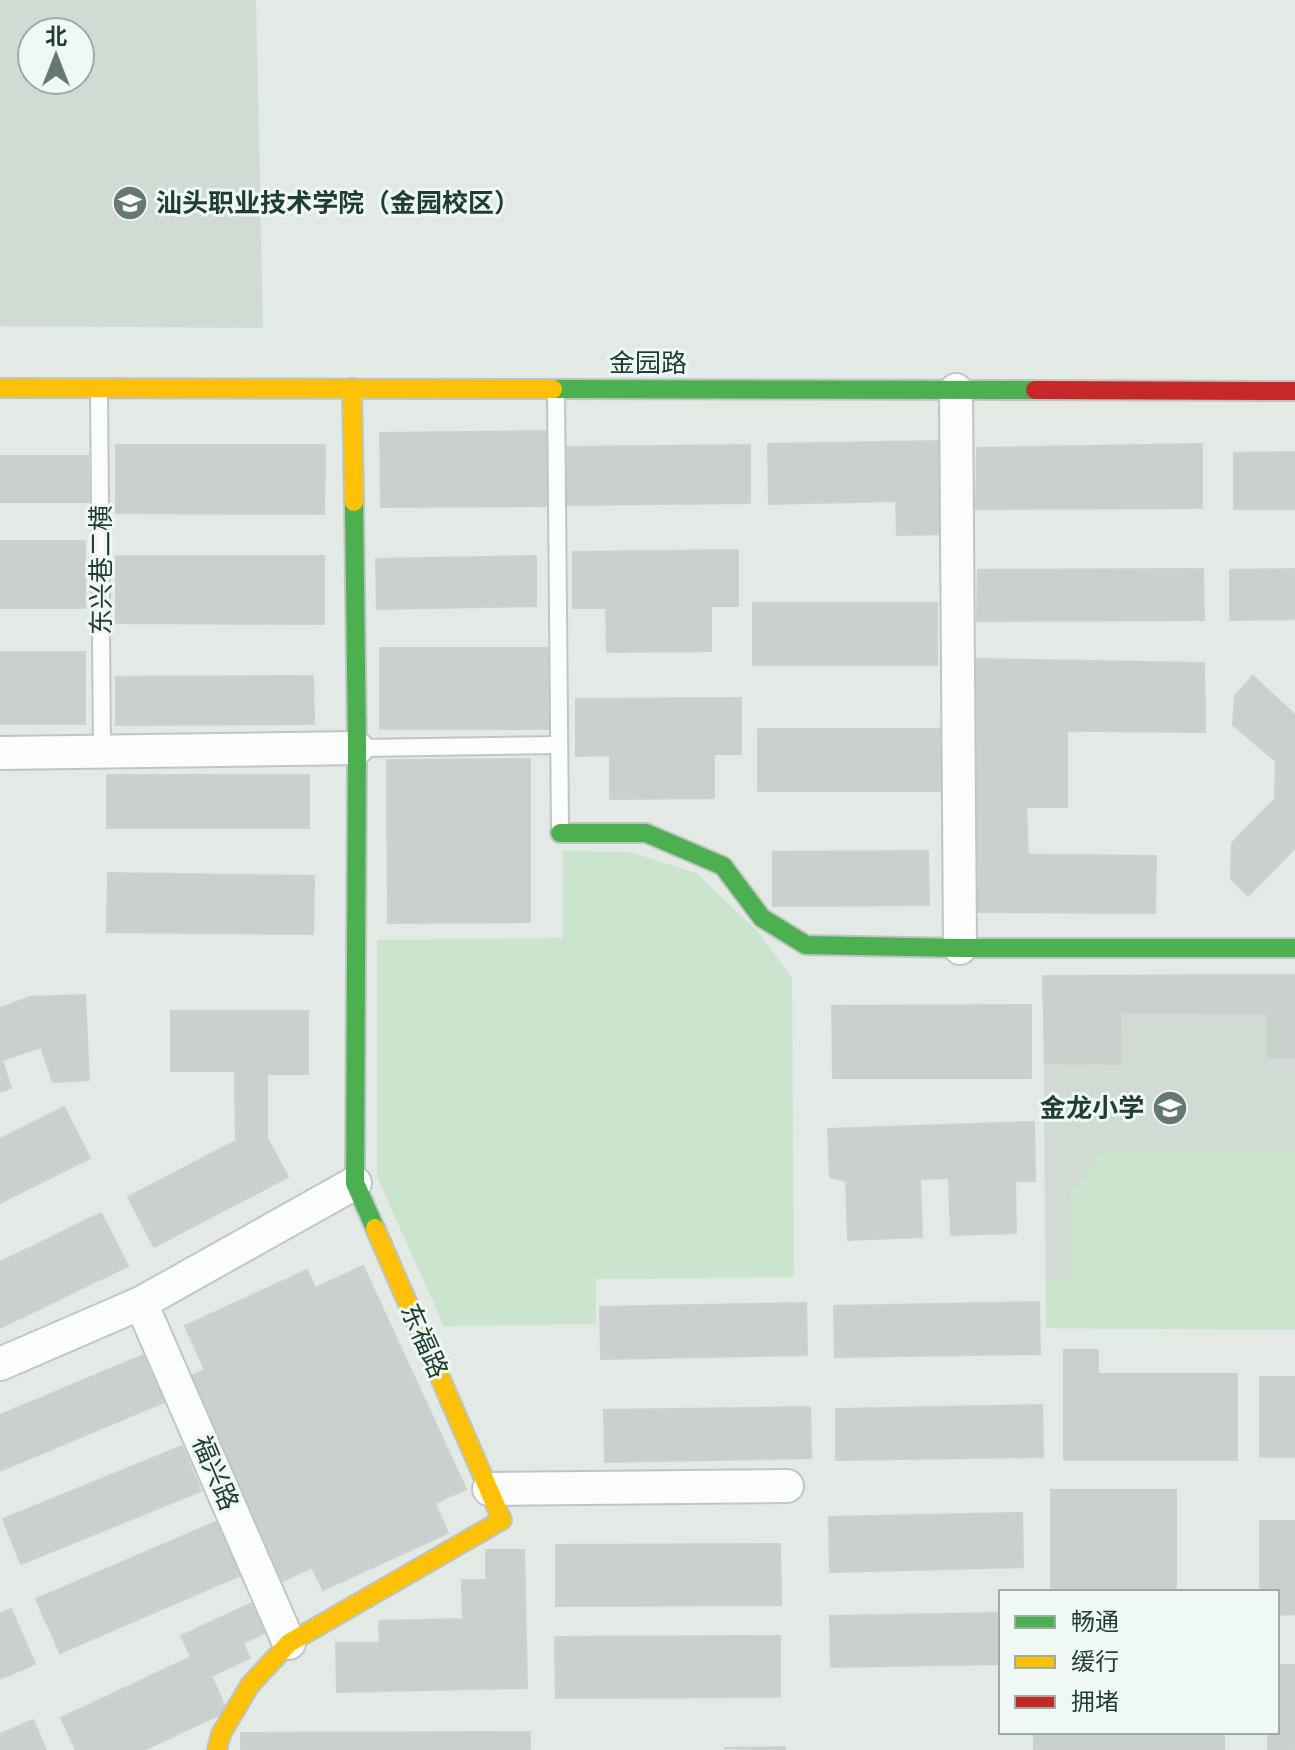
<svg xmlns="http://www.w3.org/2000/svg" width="1295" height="1750" viewBox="0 0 1295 1750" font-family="Karla,'Noto Sans SC',sans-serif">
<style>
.built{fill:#d0dbd4;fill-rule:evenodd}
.green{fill:#cbe4cd}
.building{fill:#cad0cd;stroke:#cbd2ce;stroke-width:2}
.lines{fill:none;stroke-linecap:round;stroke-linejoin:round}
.lane-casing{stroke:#c0c6c2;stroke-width:20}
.street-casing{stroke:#c0c6c2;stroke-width:36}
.fast-casing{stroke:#bcc5c1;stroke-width:22}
.slow-casing{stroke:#bcc5c1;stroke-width:22}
.jam-casing{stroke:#bcc5c1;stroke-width:22}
.lane{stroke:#fbfcfb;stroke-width:16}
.street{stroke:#fbfcfb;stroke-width:32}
.fast{stroke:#4caf50;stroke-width:18}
.slow{stroke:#ffc107;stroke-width:18}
.jam{stroke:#c62828;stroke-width:18}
.labels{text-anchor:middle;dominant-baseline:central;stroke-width:6;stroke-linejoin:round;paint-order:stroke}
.poi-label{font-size:26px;font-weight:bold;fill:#1f3d30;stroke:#f0f8f3;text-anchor:start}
.street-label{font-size:26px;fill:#1f3d30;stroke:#f0f8f3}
</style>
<rect width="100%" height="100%" fill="#e3e9e5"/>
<!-- built -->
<g class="built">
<path d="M0 0H256L263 328 0 326ZM32 32H80V80H32Z"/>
<polygon points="1295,975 1295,1330 1046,1328 1043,976"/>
</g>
<!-- green -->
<g class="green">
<polygon points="563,851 630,852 696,873 758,932 792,978 794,1277 596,1279 596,1324 444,1326 377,1177 377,940 563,938"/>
<polygon points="1103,1150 1295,1151 1295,1330 1046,1328 1046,1279 1073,1279 1071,1192"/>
</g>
<!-- building -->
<g class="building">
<polygon points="548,431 549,506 381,507 380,433"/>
<polygon points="944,441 946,534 897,535 896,501 769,504 768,444"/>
<polygon points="1202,444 1202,508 976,509 977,448"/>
<polygon points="116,445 325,445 324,514 116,513"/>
<polygon points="750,445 750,503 566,505 566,447"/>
<polygon points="1295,452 1295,509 1234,509 1234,453"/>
<polygon points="0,456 88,456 90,502 0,502"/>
<rect x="0" y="541" width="85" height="67"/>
<polygon points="738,550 738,606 711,606 711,651 607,652 606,608 573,608 573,552"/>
<polygon points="116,556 324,556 324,624 116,623"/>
<polygon points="536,556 536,606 377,609 376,559"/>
<polygon points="1203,569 1204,620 977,621 978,570"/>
<polygon points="1295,569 1295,619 1230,620 1230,570"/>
<rect x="753" y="603" width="184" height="62"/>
<rect x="380" y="648" width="169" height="81"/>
<rect x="0" y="652" width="85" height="72"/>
<polygon points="977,659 1204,663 1205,732 977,730"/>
<polygon points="313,676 314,724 116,725 116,677"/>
<polygon points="1253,676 1295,715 1295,848 1248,896 1231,879 1232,843 1275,799 1276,761 1233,725 1235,696"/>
<polygon points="741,698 741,754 714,754 714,798 610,799 610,755 576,756 576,699"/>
<rect x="758" y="729" width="184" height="62"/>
<polygon points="977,730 1067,730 1067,807 1026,807 1028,855 976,854"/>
<polygon points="530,759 530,922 388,923 387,760"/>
<rect x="107" y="775" width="202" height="53"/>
<polygon points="928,851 929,905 773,906 773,852"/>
<polygon points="976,854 1156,856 1155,913 976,912"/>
<polygon points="108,873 314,876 313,934 107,932"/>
<polygon points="1295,975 1295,1058 1267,1058 1267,1013 1121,1012 1120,1064 1045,1063 1043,976"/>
<polygon points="85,995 89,1080 53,1082 41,1047 2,1060 11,1088 0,1092 0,1008 30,997"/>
<polygon points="1031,1005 1031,1078 833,1078 832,1006"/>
<polygon points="171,1011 308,1011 308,1074 267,1074 267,1138 288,1177 154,1247 128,1197 236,1141 235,1071 171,1071"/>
<polygon points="64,1107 90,1158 0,1203 0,1139"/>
<polygon points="1034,1122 1035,1181 1015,1181 1016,1233 951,1235 949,1178 920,1179 922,1237 848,1240 846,1181 830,1177 828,1129"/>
<polygon points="101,1213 128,1266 0,1328 0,1262"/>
<polygon points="363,1266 466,1489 435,1503 448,1533 323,1590 312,1567 281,1582 186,1378 205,1370 185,1326 307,1270 315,1288"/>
<polygon points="1039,1302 1040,1354 835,1357 834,1306"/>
<polygon points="806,1303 807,1355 601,1359 600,1307"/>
<polygon points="1064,1350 1098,1350 1098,1374 1237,1374 1237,1460 1064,1460"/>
<polygon points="143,1355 164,1402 0,1471 0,1415"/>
<rect x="1260" y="1377" width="35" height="80"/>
<polygon points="1042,1405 1043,1457 836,1460 836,1409"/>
<polygon points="810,1407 811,1458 605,1462 604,1410"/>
<polygon points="182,1446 201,1491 21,1564 3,1519"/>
<rect x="1051" y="1490" width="125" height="102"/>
<polygon points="1022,1513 1023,1567 830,1572 829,1517"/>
<polygon points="225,1518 248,1572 60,1653 36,1599"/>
<polygon points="1260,1521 1295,1521 1295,1614 1277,1615 1277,1592 1260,1592"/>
<polygon points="780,1544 781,1605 556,1606 556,1545"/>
<polygon points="486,1550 524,1550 527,1688 337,1692 336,1643 380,1643 379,1621 463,1619 462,1580 486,1580"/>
<polygon points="254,1602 268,1631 243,1643 250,1658 211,1676 227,1711 144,1750 76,1750 61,1718 191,1657 181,1636"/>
<polygon points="11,1609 35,1664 0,1679 0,1614"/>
<polygon points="1001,1613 1001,1664 831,1667 830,1616"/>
<polygon points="780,1636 780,1697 556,1698 555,1637"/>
<polygon points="1277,1665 1295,1665 1295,1750 1268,1750 1268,1732 1277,1732"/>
<polygon points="33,1720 46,1750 0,1750 0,1734"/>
<polygon points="530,1732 530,1750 241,1750 241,1733"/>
<rect x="1034" y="1732" width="190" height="18"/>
<polygon points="785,1747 785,1750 724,1748"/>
</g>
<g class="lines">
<!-- lane casing -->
<g class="lane-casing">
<g id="lane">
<polyline points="99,390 102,751"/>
<polyline points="556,390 560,831"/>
<polyline points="359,748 559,745"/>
</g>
</g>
<!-- street casing -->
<g class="street-casing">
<g id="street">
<polyline points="956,390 960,948"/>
<polyline points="0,753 357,748"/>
<polyline points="141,1303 289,1643"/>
<polyline points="0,1364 141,1303 355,1183"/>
<polyline points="489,1489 787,1486"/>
</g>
</g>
<!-- fast casing -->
<g class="fast-casing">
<g id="fast">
<polyline points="553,389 1035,390"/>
<polyline points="354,502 357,748 355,1183 375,1228"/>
<polyline points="560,833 646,833 723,866 762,918 806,945 960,948 1295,948"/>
</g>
</g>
<!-- slow casing -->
<g class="slow-casing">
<g id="slow">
<polyline points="0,388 553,389"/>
<polyline points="352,388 354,502"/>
<polyline points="217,1750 221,1734 250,1685 289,1643 502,1520 375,1228"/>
</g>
</g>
<!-- jam casing -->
<g class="jam-casing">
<polyline id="jam" points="1035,390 1295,391"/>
</g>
<!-- lane -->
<use href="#lane" class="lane"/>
<!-- street -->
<use href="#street" class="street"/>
<!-- fast -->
<use href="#fast" class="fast"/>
<!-- slow -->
<use href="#slow" class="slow"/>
<!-- jam -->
<use href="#jam" class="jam"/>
</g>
<!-- icons -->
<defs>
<g id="university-disc" transform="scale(1.8)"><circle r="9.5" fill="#64796f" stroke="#f0f8f3"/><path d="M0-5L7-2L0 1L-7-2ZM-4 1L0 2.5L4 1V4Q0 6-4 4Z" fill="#fff"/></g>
<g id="school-disc" transform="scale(1.8)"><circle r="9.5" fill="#64796f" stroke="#f0f8f3"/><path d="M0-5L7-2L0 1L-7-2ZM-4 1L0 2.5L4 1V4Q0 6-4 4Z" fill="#fff"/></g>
</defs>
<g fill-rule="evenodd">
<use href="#university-disc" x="130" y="203"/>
<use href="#school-disc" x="1170" y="1108"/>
</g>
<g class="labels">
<!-- poi labels -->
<g class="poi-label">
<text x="156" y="203">汕头职业技术学院（金园校区）</text>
<text x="1144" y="1108" text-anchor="end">金龙小学</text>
</g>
<!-- street labels -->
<g class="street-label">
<text x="648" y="363">金园路</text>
<text transform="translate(101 570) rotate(-90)">东兴巷二横</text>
<text transform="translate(424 1341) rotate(66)">东福路</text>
<text transform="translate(215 1473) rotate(67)">福兴路</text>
</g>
</g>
<!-- legend -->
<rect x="999" y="1590" width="280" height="144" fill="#f0f8f3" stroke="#9cada5" stroke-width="2"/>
<rect x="1015" y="1616" width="40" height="12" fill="#4caf50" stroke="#9cada5" stroke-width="2"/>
<text x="1071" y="1630" font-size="24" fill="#1f3d30">畅通</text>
<rect x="1015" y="1656" width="40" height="12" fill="#ffc107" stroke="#9cada5" stroke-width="2"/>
<text x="1071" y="1670" font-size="24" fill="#1f3d30">缓行</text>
<rect x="1015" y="1696" width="40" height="12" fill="#c62828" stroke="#9cada5" stroke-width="2"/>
<text x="1071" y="1710" font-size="24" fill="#1f3d30">拥堵</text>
<!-- north arrow -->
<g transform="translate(56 56)"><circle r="38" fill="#f0f8f3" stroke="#9cada5" stroke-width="2"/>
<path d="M0-6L14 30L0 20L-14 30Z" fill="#64796f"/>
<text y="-12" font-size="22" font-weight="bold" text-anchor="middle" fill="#1f3d30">北</text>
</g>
</svg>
